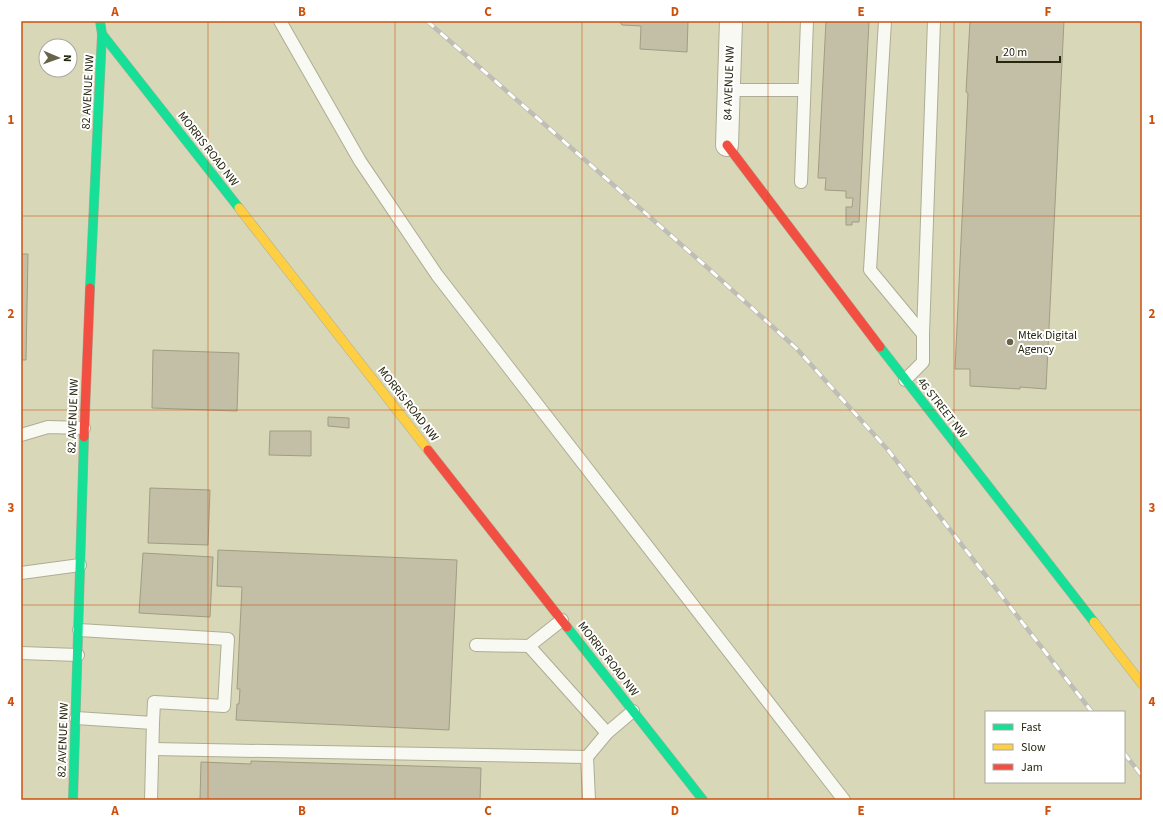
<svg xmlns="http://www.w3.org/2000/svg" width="1163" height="821" viewBox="0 0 1163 821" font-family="'Source Sans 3',sans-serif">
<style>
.building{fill:#c3bfa6;stroke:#a19c84}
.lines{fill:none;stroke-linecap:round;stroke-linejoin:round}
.lane-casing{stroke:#aead95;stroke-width:14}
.street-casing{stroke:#aead95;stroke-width:24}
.fast-casing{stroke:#aead95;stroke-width:10}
.slow-casing{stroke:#aead95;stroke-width:10}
.jam-casing{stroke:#aead95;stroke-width:10}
.lane{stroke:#f9f9f4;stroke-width:12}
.street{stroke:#f9f9f4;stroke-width:22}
.fast{stroke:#16e098;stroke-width:9}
.slow{stroke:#ffcf43;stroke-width:9}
.jam{stroke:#f24e42;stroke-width:9}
.rail-casing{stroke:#bebeb5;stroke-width:4.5}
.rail{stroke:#fff;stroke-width:3;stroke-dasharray:9;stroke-linecap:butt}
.grid{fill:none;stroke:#cb510d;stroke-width:1;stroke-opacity:0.55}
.poi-dot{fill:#65644b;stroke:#fff;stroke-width:1.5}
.labels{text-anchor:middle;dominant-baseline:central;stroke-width:4;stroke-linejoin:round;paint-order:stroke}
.street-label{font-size:12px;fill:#272610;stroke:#fff}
.poi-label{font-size:12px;fill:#272610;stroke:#fff;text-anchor:start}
.neatline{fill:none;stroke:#cb510d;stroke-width:1.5}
.grid-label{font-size:13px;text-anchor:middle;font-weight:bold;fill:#cb510d}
</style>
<rect width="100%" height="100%" fill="#d8d7b8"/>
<!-- building -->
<g class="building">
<polygon points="619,21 688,21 687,52 640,49 641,26 622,25"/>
<polygon points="826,21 869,21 859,222 852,222 852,225 846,225 846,207 852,207 853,198 846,198 846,191 825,190 826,178 818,178"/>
<polygon points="970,21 1064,21 1046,389 1020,387 1020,389 970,386 970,369 955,369 968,93 966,92"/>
<polygon points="21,254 28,254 26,360 21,360"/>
<polygon points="153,350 239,353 237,411 152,408"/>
<polygon points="328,417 349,418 349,428 328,426"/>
<polygon points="270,431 311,431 311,456 269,455"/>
<polygon points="150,488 210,490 208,545 148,543"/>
<polygon points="218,550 457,560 449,730 236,720 237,704 239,704 240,689 237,689 242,587 217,586"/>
<polygon points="143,553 213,557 210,617 139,613"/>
<polygon points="251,761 481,768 480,800 200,800 201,762 251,764"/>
</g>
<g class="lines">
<!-- lane casing -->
<g class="lane-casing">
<g id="lane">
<polyline points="280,21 360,161 437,275 844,800"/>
<polyline points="885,21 870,270 923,334 923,362 905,380"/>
<polyline points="729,90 804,90"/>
<polyline points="801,182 807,21"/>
<polyline points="923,334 934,21"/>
<polyline points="21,435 48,427 84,428"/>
<polyline points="21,573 80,565"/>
<polyline points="562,620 529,646 607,733"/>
<polyline points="476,645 529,646"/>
<polyline points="21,653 78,655"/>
<polyline points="76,718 153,723 154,702 224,706 228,639 79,630"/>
<polyline points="153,749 587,757 607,733 633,711"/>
<polyline points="587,757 589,800"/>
<polyline points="151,800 153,723"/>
</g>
</g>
<!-- street casing -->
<g class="street-casing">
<polyline id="street" points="727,145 731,21"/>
</g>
<!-- fast casing -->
<g class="fast-casing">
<g id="fast">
<polyline points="100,21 102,34 239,208"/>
<polyline points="90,288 102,34"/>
<polyline points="880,347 1094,622"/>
<polyline points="567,627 703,800"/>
<polyline points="73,800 84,437"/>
</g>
</g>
<!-- slow casing -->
<g class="slow-casing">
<g id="slow">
<polyline points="239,208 428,450"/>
<polyline points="1094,622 1142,684"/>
</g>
</g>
<!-- jam casing -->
<g class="jam-casing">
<g id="jam">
<polyline points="727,145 880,347"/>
<polyline points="84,437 90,288"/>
<polyline points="428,450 567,627"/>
</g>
</g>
<!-- lane -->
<use href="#lane" class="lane"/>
<!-- street -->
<use href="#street" class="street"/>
<!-- fast -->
<use href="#fast" class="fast"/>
<!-- slow -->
<use href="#slow" class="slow"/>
<!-- jam -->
<use href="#jam" class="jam"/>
<!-- rail casing -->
<g class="rail-casing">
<g id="rail">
<polyline points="427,21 709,269 796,348 888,450 1092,712"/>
<polyline points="1124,753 1142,776"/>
</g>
</g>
<!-- rail -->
<use href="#rail" class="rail"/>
</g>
<!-- grid -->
<path class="grid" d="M208 21V800M395 21V800M582 21V800M768 21V800M954 21V800M21 216H1142M21 410H1142M21 605H1142"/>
<!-- markers -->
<circle class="poi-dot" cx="1010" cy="342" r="4"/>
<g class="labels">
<!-- street labels -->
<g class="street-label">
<text transform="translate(729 83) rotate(-88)">84 AVENUE NW</text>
<text transform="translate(88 92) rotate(-87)">82 AVENUE NW</text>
<text transform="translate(208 149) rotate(52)">MORRIS ROAD NW</text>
<text transform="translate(408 404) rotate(52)">MORRIS ROAD NW</text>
<text transform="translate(942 408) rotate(52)">46 STREET NW</text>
<text transform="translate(73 416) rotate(-88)">82 AVENUE NW</text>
<text transform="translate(608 659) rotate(52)">MORRIS ROAD NW</text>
<text transform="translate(63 740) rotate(-88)">82 AVENUE NW</text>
</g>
<!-- poi labels -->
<g class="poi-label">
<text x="1018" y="335">Mtek Digital<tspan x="1018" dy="14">Agency</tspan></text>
</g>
</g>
<!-- border -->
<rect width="1163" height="821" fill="none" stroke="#ffffff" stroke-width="44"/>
<!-- legend -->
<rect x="985" y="711" width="140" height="72" fill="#ffffff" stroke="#a9a89f"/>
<rect x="993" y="724" width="20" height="6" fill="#16e098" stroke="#a9a89f"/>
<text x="1021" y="731" font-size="12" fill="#272610">Fast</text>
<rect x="993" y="744" width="20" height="6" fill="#ffcf43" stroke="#a9a89f"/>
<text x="1021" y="751" font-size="12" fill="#272610">Slow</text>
<rect x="993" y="764" width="20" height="6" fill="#f24e42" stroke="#a9a89f"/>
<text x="1021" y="771" font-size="12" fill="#272610">Jam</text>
<!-- north arrow -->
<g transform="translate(58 58) rotate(92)"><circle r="19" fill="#ffffff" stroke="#a9a89f"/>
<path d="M0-3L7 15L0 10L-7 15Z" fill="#65644b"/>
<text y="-6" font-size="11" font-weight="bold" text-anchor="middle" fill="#272610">N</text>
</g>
<!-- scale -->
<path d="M997 56v6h63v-6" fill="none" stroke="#272610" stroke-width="2"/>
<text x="1003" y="56" font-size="12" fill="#272610" stroke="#ffffff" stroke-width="3" paint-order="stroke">20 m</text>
<rect x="22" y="22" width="1119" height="777" class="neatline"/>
<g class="grid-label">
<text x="115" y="16">A</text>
<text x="302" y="16">B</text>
<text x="488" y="16">C</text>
<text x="675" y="16">D</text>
<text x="861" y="16">E</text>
<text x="1048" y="16">F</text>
<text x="11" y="124">1</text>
<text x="1152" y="124">1</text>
<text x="11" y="318">2</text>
<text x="1152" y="318">2</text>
<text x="11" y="512">3</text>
<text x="1152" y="512">3</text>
<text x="11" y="706">4</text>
<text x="1152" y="706">4</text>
<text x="115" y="815">A</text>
<text x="302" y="815">B</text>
<text x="488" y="815">C</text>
<text x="675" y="815">D</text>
<text x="861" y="815">E</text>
<text x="1048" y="815">F</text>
</g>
</svg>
